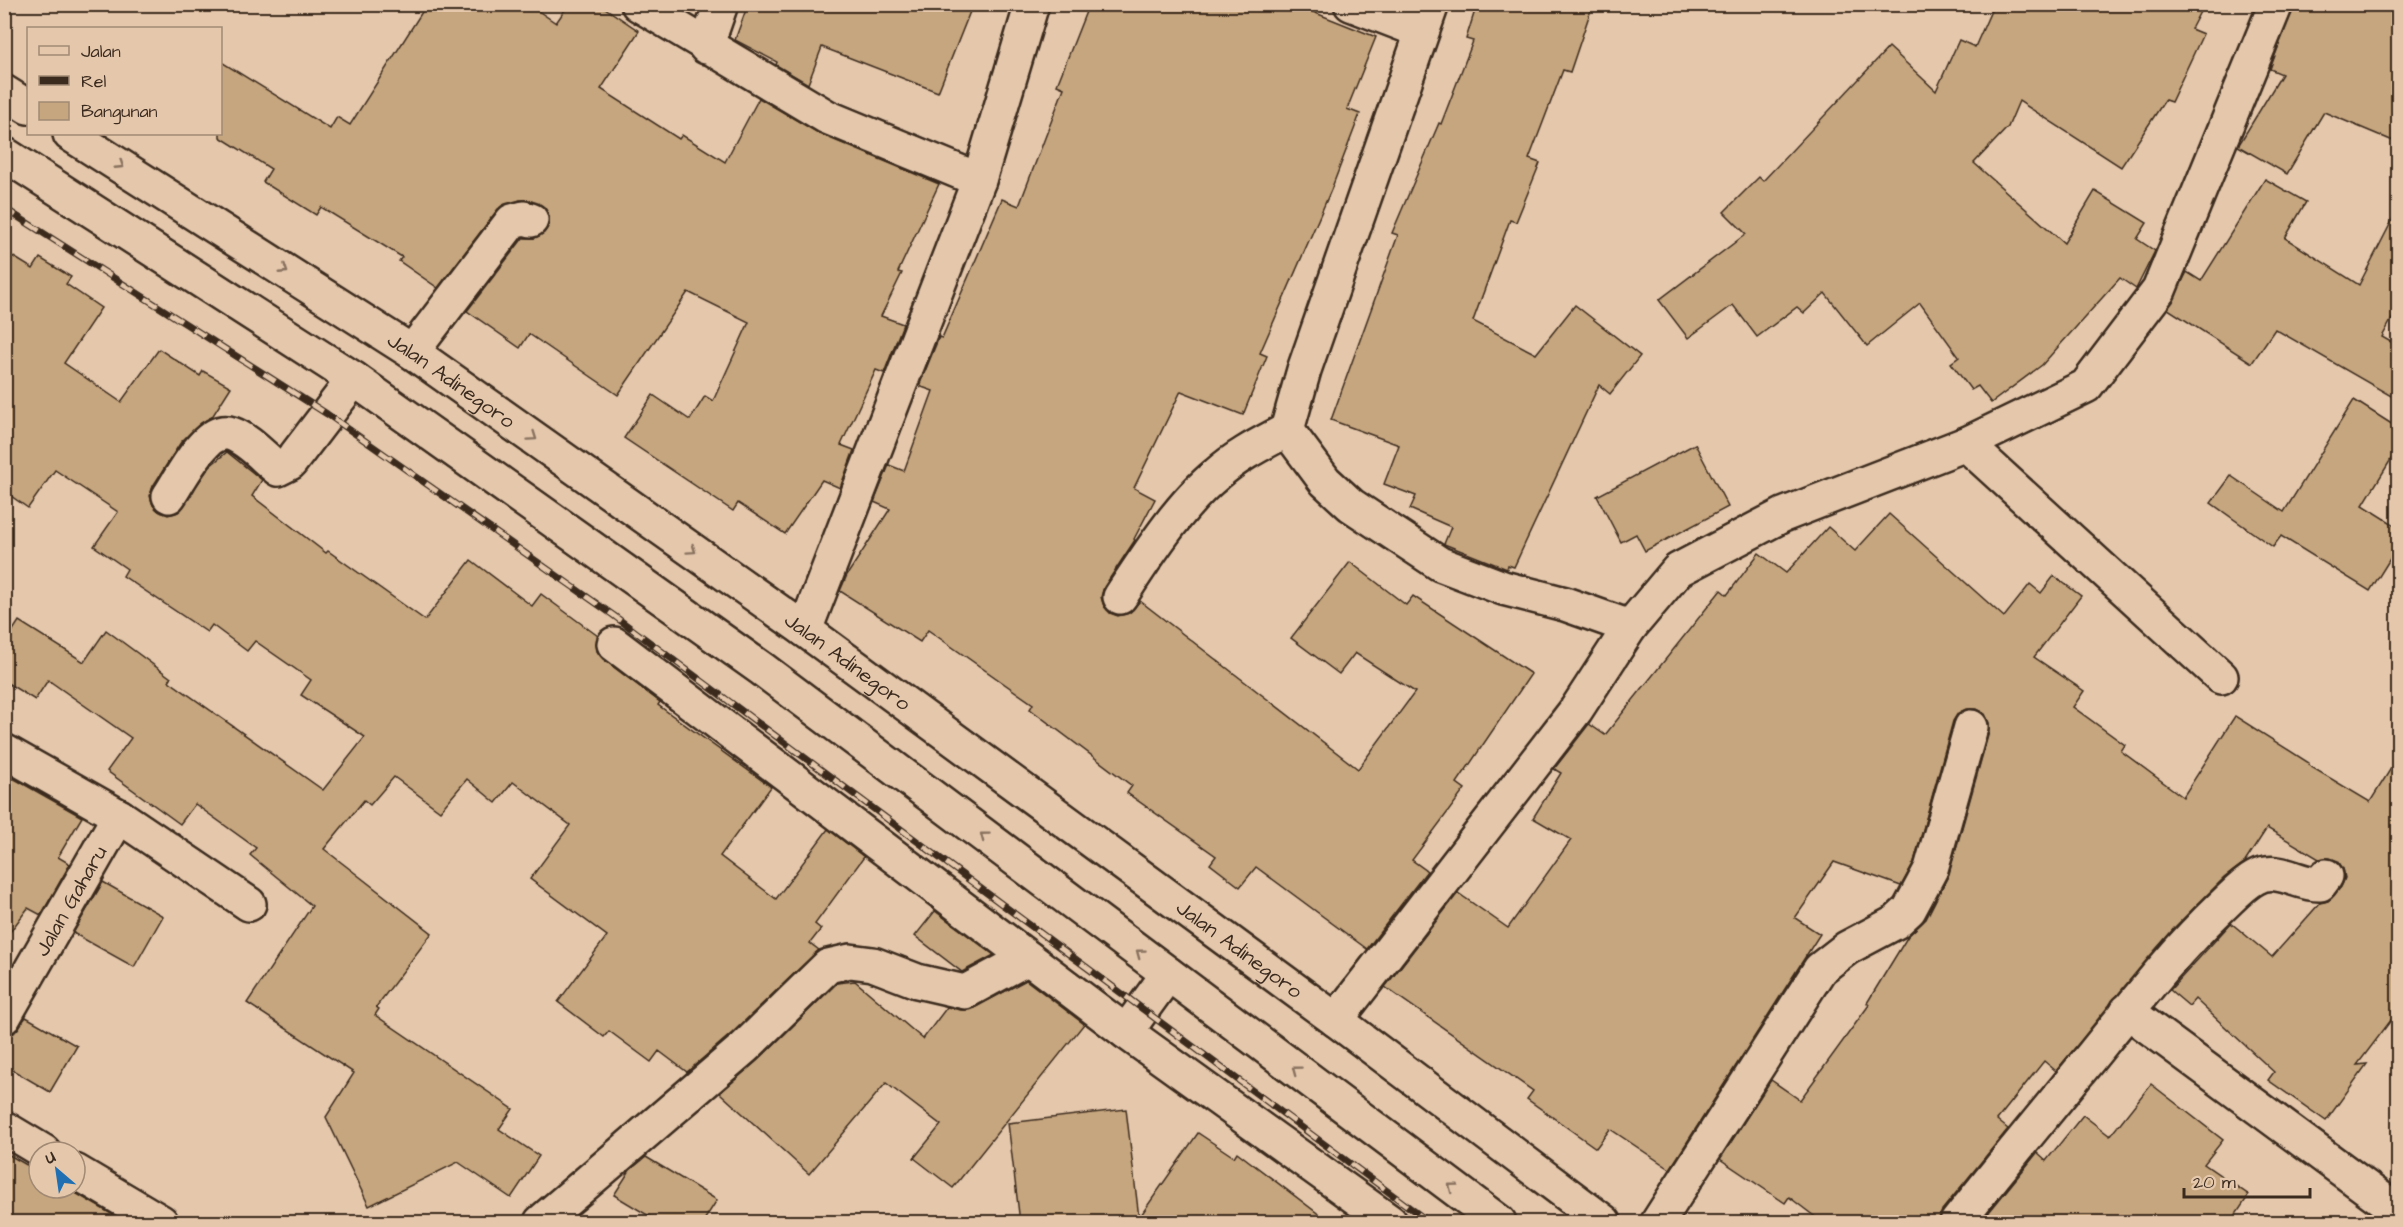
<svg xmlns="http://www.w3.org/2000/svg" width="2403" height="1227" viewBox="0 0 2403 1227" font-family="'Architects Daughter',sans-serif">
<style>
.building{fill:#c6a67e;stroke:#3b2a1e;stroke-width:1.5}
.lines{fill:none;stroke-linecap:round;stroke-linejoin:round}
.minor-casing{stroke:#3b2a1e;stroke-width:38}
.trunk-casing{stroke:#3b2a1e;stroke-width:38}
.minor{stroke:#e5c8ac;stroke-width:33}
.trunk{stroke:#e5c8ac;stroke-width:33}
.rail-casing{stroke:#3b2a1e;stroke-width:7}
.rail{stroke:#e5c8ac;stroke-width:4.5;stroke-dasharray:14;stroke-linecap:butt}
.oneway{stroke:#88715e}
.labels{text-anchor:middle;dominant-baseline:central;stroke-width:4.5;stroke-linejoin:round;paint-order:stroke}
.street-label{font-size:21px;fill:#3b2a1e;stroke:#e5c8ac}
</style>
<rect width="100%" height="100%" fill="#e5c8ac"/>
<filter id="ink" filterUnits="userSpaceOnUse"><feTurbulence type="fractalNoise" baseFrequency=".0167" numOctaves="2"/><feDisplacementMap in="SourceGraphic" scale="12" xChannelSelector="R" yChannelSelector="G"/><feConvolveMatrix kernelMatrix="1 2 1 2 8 2 1 2 1" color-interpolation-filters="sRGB"/></filter>
<g filter="url(#ink)">
<!-- building -->
<g class="building">
<polygon points="427,4 528,4 556,23 569,4 599,4 639,31 601,89 679,139 682,135 725,162 759,98 820,134 939,184 898,272 902,273 881,316 903,324 884,373 876,370 841,445 854,450 840,488 822,480 785,534 738,503 733,511 624,438 653,395 690,420 705,396 713,401 749,322 688,292 618,395 529,334 520,348 467,311 523,238 535,238 544,233 549,225 549,216 544,207 529,200 520,200 498,209 438,288 399,261 402,257 321,207 316,215 263,182 271,169 220,137 220,61 330,129 337,117 350,125"/>
<polygon points="748,4 973,4 938,92 822,47 808,84 776,65 777,62 735,40"/>
<polygon points="1089,4 1293,4 1376,37 1347,109 1360,114 1331,190 1260,353 1267,356 1243,415 1181,391 1134,488 1155,499 1134,539 1135,540 1104,587 1101,597 1104,606 1110,613 1118,616 1129,613 1140,601 1358,769 1415,692 1355,653 1339,674 1291,638 1350,562 1406,605 1413,596 1531,674 1457,783 1465,789 1412,860 1427,871 1367,949 1256,867 1240,887 1210,864 1216,856 1127,793 1132,786 1030,709 1033,704 928,630 920,642 840,591 847,575 890,509 874,502 889,465 904,471 933,391 919,386 939,337 942,338 1002,199 1019,206 1064,88 1057,85"/>
<polygon points="1477,4 1593,4 1570,72 1563,70 1529,159 1540,163 1516,222 1510,220 1473,321 1536,354 1575,305 1640,356 1610,394 1599,385 1514,567 1508,565 1507,569 1444,544 1451,527 1410,509 1416,496 1384,484 1399,445 1331,420 1398,235 1392,233 1439,123 1441,124 1473,41 1466,39"/>
<polygon points="1994,4 2204,4 2191,29 2203,34 2171,102 2165,100 2121,167 2019,101 2008,127 1974,163 2064,243 2095,191 2147,223 2137,239 2155,251 2136,289 2120,278 2042,365 1991,403 1978,386 1971,390 1951,363 1959,357 1920,303 1867,346 1825,293 1804,313 1797,307 1757,337 1733,305 1688,338 1659,300 1746,234 1724,212 1759,177 1763,181 1889,47 1936,91 1959,40 1975,47"/>
<polygon points="2294,4 2398,4 2398,143 2324,112 2287,174 2238,146 2282,74 2270,69"/>
<polygon points="2265,179 2306,202 2285,238 2359,285 2398,209 2398,308 2382,337 2398,346 2398,400 2275,329 2252,363 2168,309 2187,272 2201,281"/>
<polygon points="4,251 33,269 40,258 71,277 66,284 101,308 64,363 121,402 159,349 200,376 203,371 231,387 212,417 201,423 181,442 153,486 150,496 153,505 159,511 168,515 178,512 210,466 227,452 262,480 252,496 326,553 328,551 425,620 471,560 532,606 541,594 598,636 597,651 603,659 660,702 658,705 771,787 720,856 776,899 828,829 864,857 815,924 821,929 810,943 819,950 732,1033 687,1072 659,1051 651,1062 609,1031 604,1037 558,1002 607,936 530,879 570,825 513,782 496,803 467,779 440,811 394,777 370,805 364,800 324,849 432,933 376,1007 379,1009 375,1015 513,1109 499,1129 539,1156 511,1198 458,1162 369,1206 326,1117 354,1073 247,1003 312,906 250,855 256,848 195,804 180,824 107,771 131,738 48,680 35,700 4,681 4,644 19,621 84,662 106,630 171,678 169,681 323,790 365,737 301,695 311,680 255,641 247,651 212,625 207,632 123,576 127,569 94,546 118,512 55,470 28,508 4,491"/>
<polygon points="2354,400 2398,428 2398,448 2363,505 2398,527 2398,546 2370,591 2281,536 2273,547 2211,503 2231,476 2284,512"/>
<polygon points="1695,444 1728,507 1645,551 1636,534 1621,542 1597,496"/>
<polygon points="1889,514 2004,617 2030,584 2041,593 2054,576 2081,596 2034,657 2084,691 2073,707 2125,745 2121,751 2183,797 2235,716 2309,763 2308,765 2370,802 2398,757 2398,1011 2357,1065 2367,1064 2326,1121 2268,1080 2274,1072 2195,999 2189,1006 2170,990 2231,923 2272,957 2320,903 2328,901 2341,887 2345,878 2343,869 2338,861 2329,858 2319,859 2267,828 2245,862 2224,878 2175,927 2056,1071 2044,1061 1997,1120 2008,1129 1942,1210 1939,1222 1822,1222 1789,1197 1785,1203 1720,1159 1771,1080 1800,1100 1869,1005 1867,1003 1908,936 1926,919 1949,874 1989,732 1989,723 1985,714 1976,709 1966,709 1958,713 1953,721 1914,862 1901,886 1834,862 1795,918 1820,934 1670,1169 1610,1129 1596,1148 1527,1099 1533,1091 1385,987 1458,893 1508,928 1571,840 1533,818 1561,773 1554,769 1589,724 1605,735 1721,590 1727,595 1759,553 1786,573 1828,527 1855,551"/>
<polygon points="4,773 82,817 58,857 70,864 41,915 28,908 4,940"/>
<polygon points="103,882 163,916 134,967 73,933"/>
<polygon points="935,911 994,955 962,972 915,936"/>
<polygon points="1026,980 1084,1024 953,1188 914,1158 941,1125 886,1083 809,1174 720,1093 758,1060 837,983 855,981 923,1039 947,1007 961,1010 974,1008"/>
<polygon points="26,1017 77,1046 50,1092 4,1065 4,1036 14,1033"/>
<polygon points="2151,1084 2223,1140 2204,1164 2249,1195 2231,1222 1981,1222 2037,1153 2046,1161 2083,1115 2110,1136"/>
<polygon points="1126,1109 1139,1218 1198,1133 1234,1157 1237,1152 1329,1222 1020,1222 1008,1123"/>
<polygon points="4,1152 39,1172 39,1188 67,1188 125,1222 21,1222 4,1212"/>
<polygon points="646,1157 717,1200 703,1222 659,1222 614,1195 630,1170"/>
</g>
<g class="lines">
<!-- minor casing -->
<g class="minor-casing">
<g id="minor">
<polyline points="638,4 827,117 979,180"/>
<polyline points="1351,4 1421,31"/>
<polyline points="1432,4 1304,370 1287,430 1325,481 1351,505 1440,564 1503,588 1565,604 1630,627"/>
<polyline points="706,47 721,4"/>
<polyline points="412,352 512,221 524,218 531,220"/>
<polyline points="1966,444 2221,677"/>
<path d="M169 496C182 477 206 425 232 434 249 440 264 458 278 469L290 463 354 379"/>
<path d="M1120 597C1147 556 1179 505 1217 474 1238 455 1263 443 1287 430"/>
<polyline points="805,630 979,180 1032,4"/>
<polyline points="614,644 1126,1032 1390,1222"/>
<polyline points="4,751 119,816 249,904"/>
<polyline points="2127,1011 2398,1211"/>
<path id="s1" d="M4 1017 119 816"/>
<polyline points="1336,1020 1576,710 1630,627 1678,570 1783,515 1966,444 2086,386 2159,290 2276,4"/>
<polyline points="1126,1032 1168,974"/>
<polyline points="4,1128 44,1152"/>
<polyline points="75,1171 161,1222"/>
<polyline points="541,1222 745,1047 828,966 850,961 873,964 917,981 965,992 1028,958"/>
<polyline points="1658,1222 1820,969 1847,948 1896,922 1909,910 1931,869 1971,727"/>
<path d="M1957 1222C2005 1161 2055 1102 2103 1042 2141 995 2177 949 2220 908 2231 898 2242 885 2255 878 2278 865 2298 885 2320 884L2326 876"/>
</g>
</g>
<!-- trunk casing -->
<g class="trunk-casing">
<g id="trunk">
<polyline points="4,92 28,107"/>
<path id="s2" d="M70 134 412 352 805 630 1336 1020 1604 1222"/>
<polyline points="4,154 354,379 762,669 1499,1222"/>
</g>
</g>
<!-- minor -->
<use href="#minor" class="minor"/>
<!-- trunk -->
<use href="#trunk" class="trunk"/>
<!-- rail casing -->
<g class="rail-casing">
<polyline id="rail" points="4,208 327,414 613,615 1429,1222"/>
</g>
<!-- rail -->
<use href="#rail" class="rail"/>
</g>
<!-- one-way arrows -->
<defs><path id="oneway-chevron" d="M-2-3.5L2.5 0L-2 3.5" fill="none" stroke-width="1.6" stroke-linecap="round" stroke-linejoin="round" transform="scale(1.5)"/></defs>
<g class="oneway">
<use href="#oneway-chevron" transform="translate(120 165) rotate(33)"/>
<use href="#oneway-chevron" transform="translate(284 270) rotate(33)"/>
<use href="#oneway-chevron" transform="translate(533 437) rotate(35)"/>
<use href="#oneway-chevron" transform="translate(692 550) rotate(35)"/>
<use href="#oneway-chevron" transform="translate(984 836) rotate(-143)"/>
<use href="#oneway-chevron" transform="translate(1140 953) rotate(-143)"/>
<use href="#oneway-chevron" transform="translate(1296 1070) rotate(-143)"/>
<use href="#oneway-chevron" transform="translate(1452 1187) rotate(-143)"/>
</g>
</g>
<g class="labels">
<!-- street labels -->
<g class="street-label">
<text stroke="none"><textPath href="#s2" startOffset="454">Jalan Adinegoro</textPath></text>
<text stroke="none"><textPath href="#s2" startOffset="940">Jalan Adinegoro</textPath></text>
<text stroke="none"><textPath href="#s1" startOffset="134">Jalan Gaharu</textPath></text>
<text stroke="none"><textPath href="#s2" startOffset="1426">Jalan Adinegoro</textPath></text>
</g>
</g>
<!-- margin -->
<rect width="2403" height="1227" fill="none" stroke="#e5c8ac" stroke-width="24"/>
<rect x="12" y="12" width="2379" height="1203" fill="none" stroke="#3b2a1e" stroke-width="2" filter="url(#ink)"/>
<!-- legend -->
<rect x="27" y="27" width="195" height="108" fill="#e5c8ac" stroke="#a18973" stroke-width="1.5"/>
<rect x="39" y="46" width="30" height="9" fill="#e5c8ac" stroke="#a18973" stroke-width="1.5"/>
<text x="81" y="57" font-size="18" fill="#3b2a1e">Jalan</text>
<rect x="39" y="76" width="30" height="9" fill="#3b2a1e" stroke="#a18973" stroke-width="1.5"/>
<text x="81" y="87" font-size="18" fill="#3b2a1e">Rel</text>
<rect x="39" y="102" width="30" height="18" fill="#c6a67e" stroke="#a18973" stroke-width="1.5"/>
<text x="81" y="117" font-size="18" fill="#3b2a1e">Bangunan</text>
<!-- north arrow -->
<g transform="translate(57 1170) rotate(331)"><circle r="28" fill="#e5c8ac" stroke="#a18973" stroke-width="1.5"/>
<path d="M0-4.5L10 22L0 15L-10 22Z" fill="#1f6fb2"/>
<text y="-9" font-size="16" font-weight="bold" text-anchor="middle" fill="#3b2a1e">U</text>
</g>
<!-- scale -->
<path d="M2184 1188v9h126v-9" fill="none" stroke="#3b2a1e" stroke-width="3"/>
<text x="2193" y="1188" font-size="18" fill="#3b2a1e" stroke="#e5c8ac" stroke-width="4.5" paint-order="stroke">20 m</text>
</svg>
